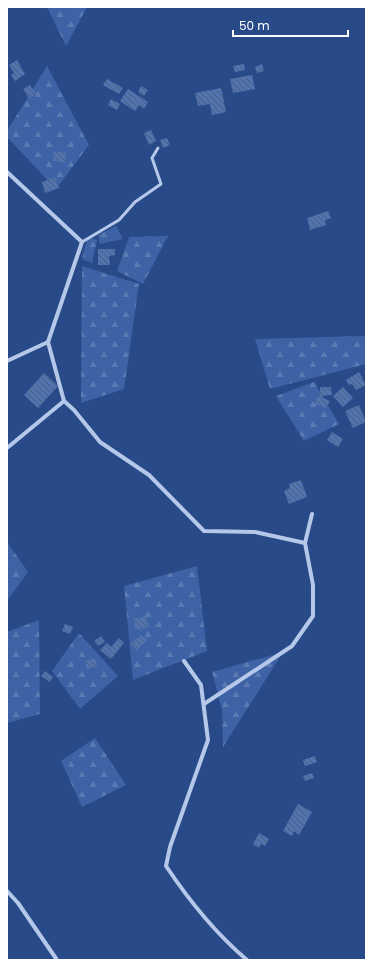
<svg xmlns="http://www.w3.org/2000/svg" width="373" height="967" viewBox="0 0 373 967" font-family="Poppins,sans-serif">
<style>
.forest{fill:url(#forest-firs)}
.building{fill:url(#building-back-hatch)}
.lines{fill:none;stroke-linecap:round;stroke-linejoin:round}
.service{stroke:#b5c8e9;stroke-width:3}
.minor{stroke:#b5c8e9;stroke-width:4}
</style>
<defs>
<pattern id="forest-firs" width="22" height="20" patternUnits="userSpaceOnUse"><rect width="22" height="20" fill="#3d62a5"/><path d="M5 1l3.5 6h-7zM16 11l3.5 6h-7z" fill="#5a7ab2"/></pattern>
<pattern id="building-back-hatch" width="6" height="6" patternUnits="userSpaceOnUse"><rect width="6" height="6" fill="#5173b0"/><path d="M-1 5l2 2M0 0l6 6M5-1l2 2" fill="none" stroke="#4e5e79"/></pattern>
</defs>
<rect width="100%" height="100%" fill="#284a88"/>
<!-- forest -->
<g class="forest">
<polygon points="47,7 87,7 66,46"/>
<polygon points="47,66 89,145 56,189 7,137 7,131"/>
<polygon points="116,226 123,239 100,244 98,235"/>
<polygon points="88,236 97,240 92,263 82,259"/>
<polygon points="168,236 143,284 117,271 129,237"/>
<polygon points="82,266 139,284 124,389 81,403"/>
<polygon points="366,336 366,364 270,389 255,339"/>
<polygon points="314,382 339,424 304,441 276,396"/>
<polygon points="7,542 28,572 7,601"/>
<polygon points="197,566 207,651 133,680 124,586"/>
<polygon points="39,620 40,714 7,723 7,632"/>
<polygon points="79,633 118,676 80,709 52,671"/>
<polygon points="283,652 223,747 222,710 212,672"/>
<polygon points="95,738 126,785 82,807 61,761"/>
</g>
<!-- building -->
<g class="building">
<polygon points="17,60 25,74 15,81 11,75 14,73 9,65"/>
<polygon points="244,64 245,70 235,72 233,66"/>
<polygon points="262,64 264,71 257,73 255,67"/>
<polygon points="252,75 255,89 233,93 230,79"/>
<polygon points="107,79 123,88 119,94 103,85"/>
<polygon points="30,85 36,94 29,98 23,89"/>
<polygon points="141,86 148,90 144,96 138,92"/>
<polygon points="221,88 226,112 212,115 210,104 198,106 195,93"/>
<polygon points="128,89 148,102 144,109 139,105 135,111 120,101"/>
<polygon points="111,99 120,104 117,110 108,105"/>
<polygon points="151,130 156,141 149,145 144,133"/>
<polygon points="167,138 170,145 163,148 160,140"/>
<polygon points="54,152 66,152 65,162 53,161"/>
<polygon points="55,177 59,188 45,193 42,182"/>
<polygon points="328,211 331,218 325,220 326,225 310,230 307,218"/>
<polygon points="98,249 115,249 115,255 109,256 110,265 98,265"/>
<polygon points="359,372 366,385 356,390 352,384 349,385 346,380"/>
<polygon points="44,373 58,386 38,408 24,395"/>
<polygon points="320,387 331,387 332,395 320,396"/>
<polygon points="343,387 353,398 343,407 333,396"/>
<polygon points="318,396 330,401 326,408 315,404"/>
<polygon points="359,405 366,422 353,428 345,411"/>
<polygon points="332,432 343,439 338,447 327,440"/>
<polygon points="301,480 307,497 289,504 284,491 290,488 289,484"/>
<polygon points="146,616 149,627 136,630 134,619"/>
<polygon points="65,624 73,627 70,634 62,631"/>
<polygon points="141,635 147,640 137,650 131,644"/>
<polygon points="101,636 105,642 98,646 94,641"/>
<polygon points="119,638 124,643 111,659 100,650 107,643 111,647"/>
<polygon points="95,658 97,666 87,669 85,661"/>
<polygon points="45,671 53,677 50,682 41,676"/>
<polygon points="315,756 317,762 305,766 303,760"/>
<polygon points="312,773 314,778 305,781 303,776"/>
<polygon points="298,804 312,812 299,835 294,831 292,836 283,831"/>
<polygon points="259,833 269,839 265,846 261,844 259,848 253,844"/>
</g>
<g class="lines">
<!-- service -->
<polyline class="service" points="82,242 119,220 135,202 161,184 152,158 158,148"/>
<!-- minor -->
<g class="minor">
<polyline points="7,172 82,242 48,342 64,401"/>
<polyline points="7,361 48,342"/>
<polyline points="7,448 64,401 74,410 100,442 149,475 204,531 255,532 305,543"/>
<path d="M184 661 201 685 208 740 170 847 166 866C190 902 214 932 247 960"/>
<polyline points="204,704 292,646 313,616 313,585 305,543 312,514"/>
<polyline points="7,891 18,903 57,960"/>
</g>
</g>
<!-- border -->
<rect width="373" height="967" fill="none" stroke="#ffffff" stroke-width="16"/>
<!-- scale -->
<path d="M233 30v6h115v-6" fill="none" stroke="#ffffff" stroke-width="2"/>
<text x="239" y="30" font-size="12" fill="#ffffff" stroke="#284a88" stroke-width="3" paint-order="stroke">50 m</text>
</svg>
